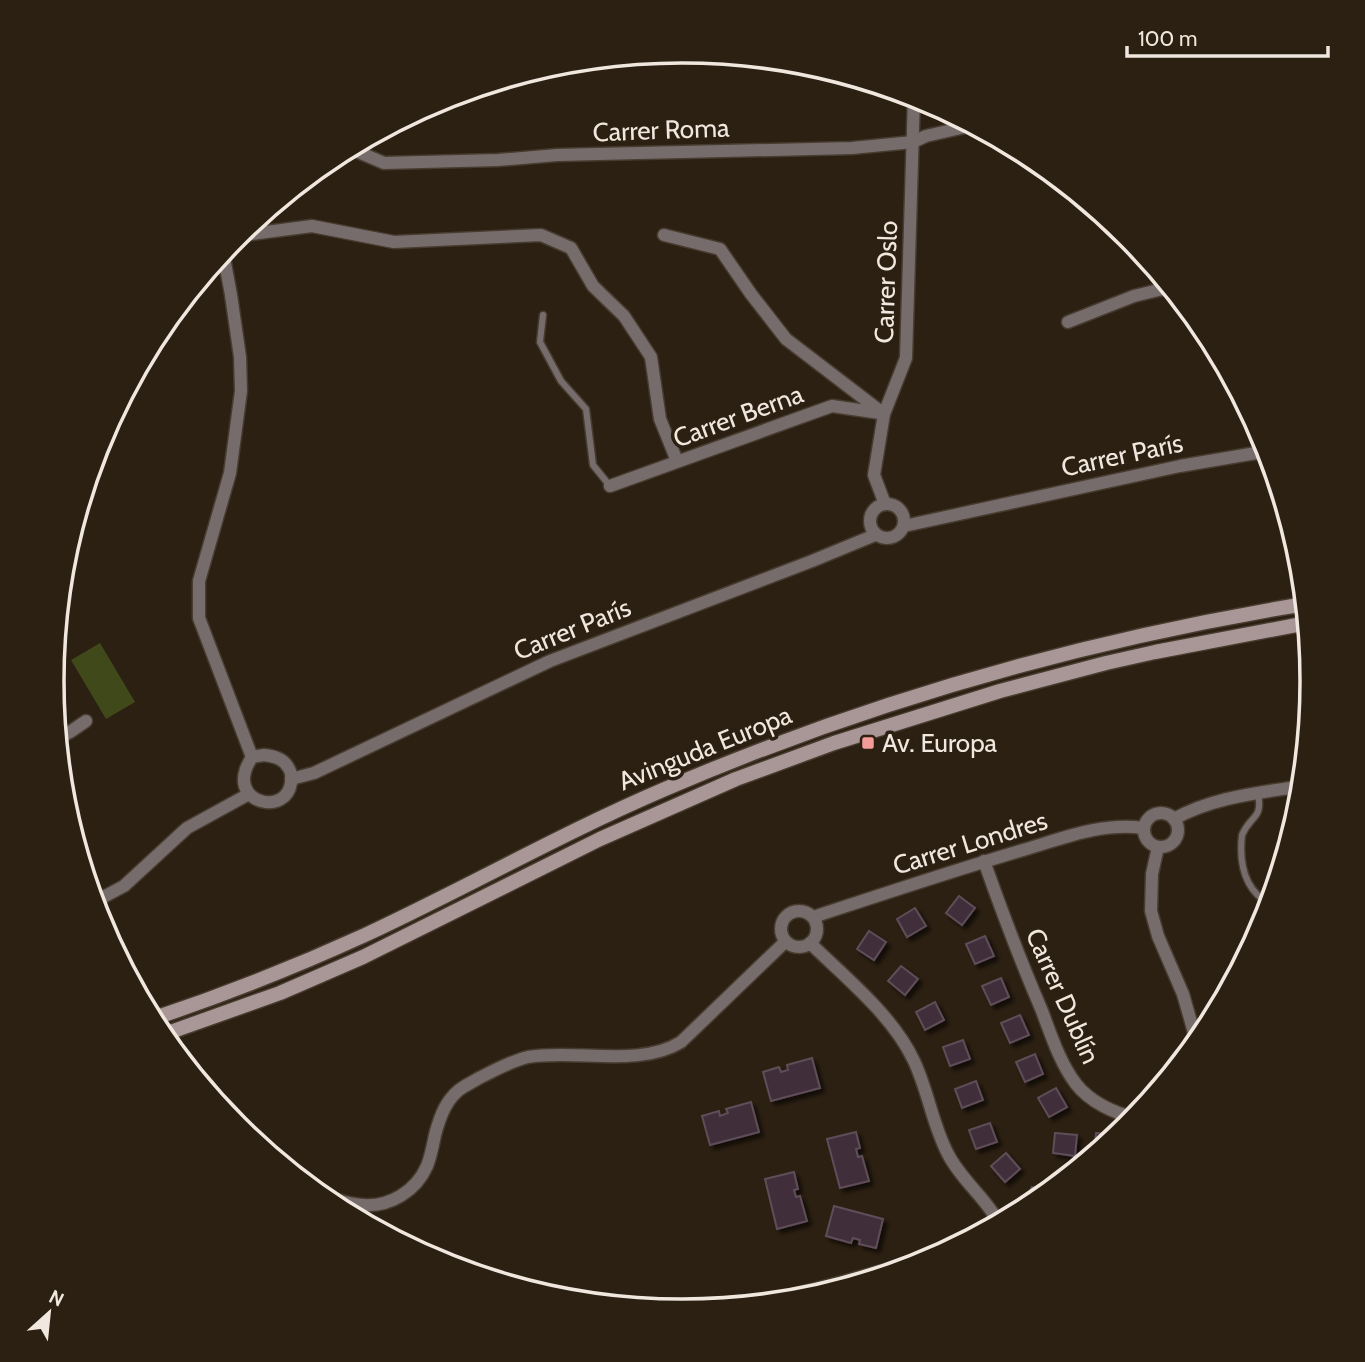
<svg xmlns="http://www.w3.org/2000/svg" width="1365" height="1362" viewBox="0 0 1365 1362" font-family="Cabin,sans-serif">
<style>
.green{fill:#3f491a}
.building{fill:#3f2f3a;stroke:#5e4d59;stroke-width:2;filter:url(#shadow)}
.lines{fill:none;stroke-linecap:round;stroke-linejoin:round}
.lane-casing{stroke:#473c2f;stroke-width:9}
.street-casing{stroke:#473c2f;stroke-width:15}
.secondary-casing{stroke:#473c2f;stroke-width:17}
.lane{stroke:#776c6c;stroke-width:6}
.street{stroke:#776c6c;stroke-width:12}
.secondary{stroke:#a89796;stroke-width:14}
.poi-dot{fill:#f59b98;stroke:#2c2012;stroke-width:2.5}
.labels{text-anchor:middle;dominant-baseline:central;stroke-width:7;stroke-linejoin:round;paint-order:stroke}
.street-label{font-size:26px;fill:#f0e7de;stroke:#2c2012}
.poi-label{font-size:26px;fill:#f0e7de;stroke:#2c2012;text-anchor:start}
.rim{fill:none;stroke:#f0e7de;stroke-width:3.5}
</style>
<defs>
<filter id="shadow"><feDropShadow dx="4" dy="4" stdDeviation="2" flood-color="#0009"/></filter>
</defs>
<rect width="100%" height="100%" fill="#2c2012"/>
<!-- green -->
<polygon class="green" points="100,643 135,702 106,719 71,660"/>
<!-- building -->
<g class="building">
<polygon points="959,896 975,908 962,925 946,913"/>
<polygon points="915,908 926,926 907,937 897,919"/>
<polygon points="869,931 886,942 874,960 857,949"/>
<polygon points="985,936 994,956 975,964 966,944"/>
<polygon points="901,966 918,979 905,995 888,981"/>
<polygon points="1001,978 1009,997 991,1005 982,986"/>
<polygon points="935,1002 944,1020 925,1030 916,1012"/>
<polygon points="1020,1015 1029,1035 1010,1043 1001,1023"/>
<polygon points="963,1040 970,1059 950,1066 943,1047"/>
<polygon points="1035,1054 1043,1074 1025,1082 1016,1062"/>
<polygon points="812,1058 820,1088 771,1101 763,1072 779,1067 781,1072 788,1070 787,1065"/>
<polygon points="976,1081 983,1100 962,1108 955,1089"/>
<polygon points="1056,1088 1067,1107 1049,1117 1038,1098"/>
<polygon points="751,1102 759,1132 710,1145 702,1116 719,1111 720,1116 728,1113 726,1109"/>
<polygon points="990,1123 997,1142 976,1149 969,1130"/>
<polygon points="856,1132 860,1148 856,1149 858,1157 862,1156 869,1181 840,1188 827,1139"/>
<polygon points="1055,1133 1077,1135 1075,1156 1053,1153"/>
<polygon points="1096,1133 1117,1135 1117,1136 1096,1153 1094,1153"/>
<polygon points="1006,1153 1020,1169 1005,1182 991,1166"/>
<polygon points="794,1172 798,1189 794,1190 796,1197 800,1196 807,1221 777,1229 765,1179"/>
<polygon points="1032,1187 1047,1193 1028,1207 1023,1205"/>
<polygon points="834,1206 883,1219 876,1248 859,1244 860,1240 853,1238 851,1243 826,1236"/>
</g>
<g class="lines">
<!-- lane casing -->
<g class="lane-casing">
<g id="lane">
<polyline points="543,315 540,342 561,381 586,409 593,465 610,486"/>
<path d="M1258 793C1263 820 1251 814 1242 835 1239 862 1244 890 1270 904"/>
</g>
</g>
<!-- street casing -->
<g class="street-casing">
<g id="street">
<polyline points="349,148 384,163 498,160 557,155 852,148 913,142 926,136 974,125"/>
<polyline points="664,235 720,249 751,294 786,339 884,414"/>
<polyline points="236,236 312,226 394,242 541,235 571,248 593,286 624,316 651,357 660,419 677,461"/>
<polyline points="223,252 231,295 240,357 241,391 230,473 199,581 199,618 252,757"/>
<polyline points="1068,322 1134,296 1171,287"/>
<polyline points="610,486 832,406 880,413"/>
<circle cx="887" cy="521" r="17"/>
<polyline points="885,504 874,475 884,414 906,358 914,96"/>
<polyline points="904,526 1180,466 1268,451"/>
<polyline points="58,738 70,732 86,721"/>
<path d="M264 755C273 756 283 758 288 767 291 771 292 778 291 783 286 815 236 804 245 772 246 767 249 762 252 757Z"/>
<polyline points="291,779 314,773 550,661 812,561 875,535"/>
<circle cx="1161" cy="830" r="17"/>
<path d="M1174 819C1213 797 1259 793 1302 786"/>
<polyline points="1158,847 1152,874 1151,911 1158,936 1183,994 1197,1043"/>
<path d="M984 861C1002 912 1021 962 1042 1011 1051 1035 1060 1063 1076 1084 1090 1102 1114 1113 1135 1118"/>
<polyline points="94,902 124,886 187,828 249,794"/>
<circle cx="799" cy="929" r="18"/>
<path d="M813 917C883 894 952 871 1023 850 1061 839 1102 822 1143 828"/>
<path d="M810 943C845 977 892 1015 913 1059 928 1089 932 1124 948 1154 961 1180 986 1198 999 1223"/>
<path d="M321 1196C335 1199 348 1204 363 1205 390 1207 416 1191 427 1166 431 1156 433 1145 435 1135 440 1116 447 1096 465 1086 480 1077 511 1061 528 1057 576 1049 639 1068 681 1042L785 942"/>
<polyline points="758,1304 843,1282 903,1265 927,1262"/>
</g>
</g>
<!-- secondary casing -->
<g class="secondary-casing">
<g id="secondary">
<path d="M152 1019C224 995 295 967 365 935 466 888 562 833 665 789 870 701 1086 640 1305 604"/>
<polyline points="162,1035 280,993 363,957 600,839 736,779 834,743 1000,691 1106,663 1155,652 1307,623"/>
</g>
</g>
<!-- lane -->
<use href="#lane" class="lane"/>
<!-- street -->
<use href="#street" class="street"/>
<!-- secondary -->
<use href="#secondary" class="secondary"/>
</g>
<!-- markers -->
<rect class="poi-dot" x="861" y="736" width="14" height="14" rx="3.5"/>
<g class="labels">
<!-- street labels -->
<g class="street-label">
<text transform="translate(661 130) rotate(-2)">Carrer Roma</text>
<text transform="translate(886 282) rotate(-88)">Carrer Oslo</text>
<text transform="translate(738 416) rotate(-20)">Carrer Berna</text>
<text transform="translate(1122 455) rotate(-12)">Carrer París</text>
<text transform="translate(572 629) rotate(-22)">Carrer París</text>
<text transform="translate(705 748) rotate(-22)">Avinguda Europa</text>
<text transform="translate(970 843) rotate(-17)">Carrer Londres</text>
<text transform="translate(1063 996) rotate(66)">Carrer Dublín</text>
</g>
<!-- poi labels -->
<g class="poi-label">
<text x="882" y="743">Av. Europa</text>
</g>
</g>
<!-- crop -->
<path d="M0 0H1365V1362H0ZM64 681a618 618 0 1 1 1236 0a618 618 0 1 1-1236 0Z" fill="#2c2012" fill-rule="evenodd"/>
<path class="rim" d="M64 681a618 618 0 1 1 1236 0a618 618 0 1 1-1236 0Z"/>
<!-- north arrow -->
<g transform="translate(49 1313) rotate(27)" stroke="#2c2012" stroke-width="5" paint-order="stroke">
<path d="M0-5L12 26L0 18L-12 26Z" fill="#f0e7de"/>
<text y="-10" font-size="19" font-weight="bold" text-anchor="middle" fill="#f0e7de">N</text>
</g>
<!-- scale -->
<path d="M1127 46v10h201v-10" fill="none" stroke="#f0e7de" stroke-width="3.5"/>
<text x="1138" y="46" font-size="21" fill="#f0e7de" stroke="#2c2012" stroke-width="5" paint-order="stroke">100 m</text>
</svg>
